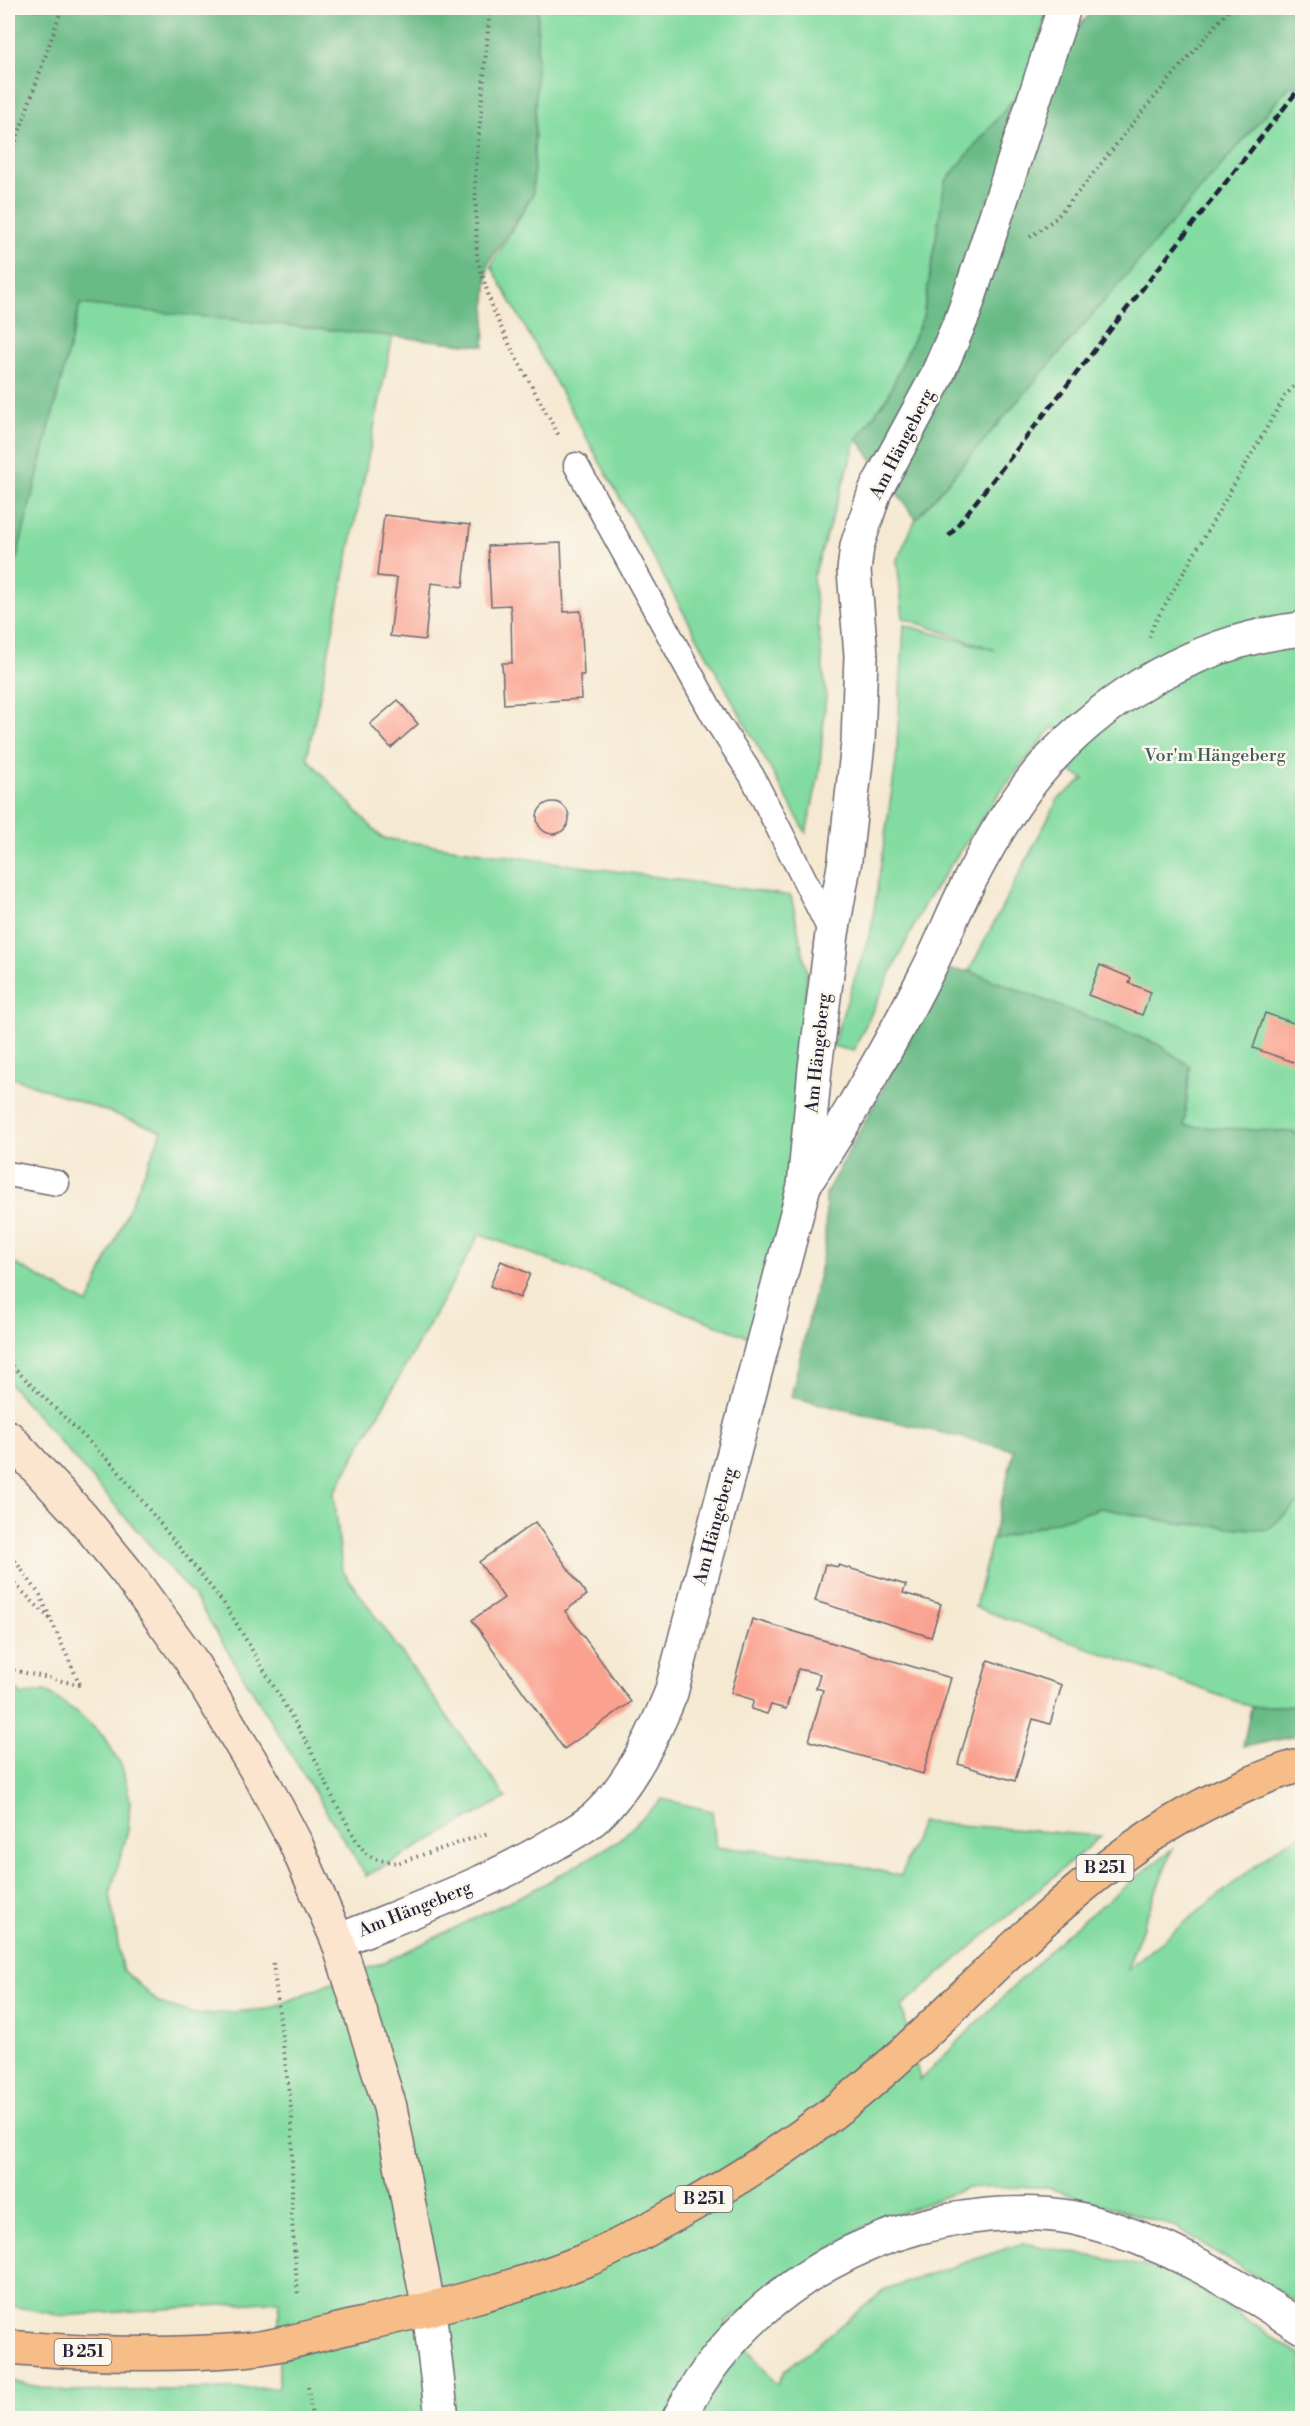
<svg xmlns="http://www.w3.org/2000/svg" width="1310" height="2426" viewBox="0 0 1310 2426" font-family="'Libre Bodoni',serif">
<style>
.green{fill:#82dba0;stroke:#527e6e;stroke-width:1.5}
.forest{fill:#69bb86;stroke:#466e60;stroke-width:1.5}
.building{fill:#faa18f}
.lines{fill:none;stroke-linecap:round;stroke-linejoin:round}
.service-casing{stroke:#6c6870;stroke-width:27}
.minor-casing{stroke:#6c6870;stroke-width:36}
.tertiary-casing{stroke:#6c6870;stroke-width:36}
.secondary-casing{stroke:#6c6870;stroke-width:36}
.primary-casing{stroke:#6c6870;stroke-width:36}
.path{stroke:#6c6870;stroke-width:4;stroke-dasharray:1.5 4.5;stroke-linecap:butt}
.service{stroke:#fff;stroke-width:24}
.minor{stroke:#fff;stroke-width:33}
.tertiary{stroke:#fff;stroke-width:33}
.secondary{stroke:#fce5cf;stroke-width:33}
.primary{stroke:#f7bd88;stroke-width:33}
.rail{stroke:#22223b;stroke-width:4.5;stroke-dasharray:9 4.5;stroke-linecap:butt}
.labels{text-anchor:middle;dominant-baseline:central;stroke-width:5;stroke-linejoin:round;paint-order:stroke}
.shield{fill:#fbf7ec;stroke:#636270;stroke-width:1.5}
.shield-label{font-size:16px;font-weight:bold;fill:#22223b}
.street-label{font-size:18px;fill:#22223b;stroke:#fbf7ec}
.park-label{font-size:18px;fill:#3f5a59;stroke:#fbf7ec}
</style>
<rect width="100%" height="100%" fill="#fbf7ec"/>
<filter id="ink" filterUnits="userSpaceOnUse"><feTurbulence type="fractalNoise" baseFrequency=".0167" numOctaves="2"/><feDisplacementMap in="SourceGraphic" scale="12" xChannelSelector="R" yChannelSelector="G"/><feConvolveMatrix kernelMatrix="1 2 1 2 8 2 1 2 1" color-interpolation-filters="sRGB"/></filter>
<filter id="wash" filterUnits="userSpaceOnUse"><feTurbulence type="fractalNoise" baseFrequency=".008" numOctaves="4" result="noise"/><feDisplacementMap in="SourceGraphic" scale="24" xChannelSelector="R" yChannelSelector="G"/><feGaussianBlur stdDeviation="1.35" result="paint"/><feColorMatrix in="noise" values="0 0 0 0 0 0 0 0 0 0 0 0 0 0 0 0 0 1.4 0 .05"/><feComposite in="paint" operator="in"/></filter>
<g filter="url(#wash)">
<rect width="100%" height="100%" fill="#f5e9d2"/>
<!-- green -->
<g class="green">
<polygon points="538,8 1049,8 1027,83 945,182 923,317 888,396 857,439 813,578 826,695 819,775 806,833 491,266 533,194"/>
<polygon points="1302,84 1302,1137 1293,1132 1184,1126 1190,1066 1157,1044 969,971 1058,799 1084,779 1068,770 1085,747 1053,727 1000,792 925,903 853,1051 832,1046 871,930 896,762 904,625 995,650 903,618 897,560 916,519 1289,87"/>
<polygon points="80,304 393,335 307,758 382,838 791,896 807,972 795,1174 756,1340 480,1234 334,1493 342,1570 506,1798 366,1876 194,1596 8,1382 8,1260 88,1304 162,1131 8,1076 8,593"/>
<polygon points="1302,1500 1302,1705 1251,1707 975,1607 992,1540 1101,1508 1177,1523 1267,1530"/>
<polygon points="8,1684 23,1695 45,1691 77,1712 103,1736 122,1766 130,1800 128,1830 110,1894 122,1969 159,2003 198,2015 268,2009 391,1959 541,1886 617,1842 662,1799 712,1811 716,1847 816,1856 901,1876 921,1822 1101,1836 902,2006 920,2080 1066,1934 1172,1849 1127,1969 1284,1843 1302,1834 1302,2306 1176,2227 1045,2187 967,2188 861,2228 726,2323 777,2385 784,2371 886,2289 1023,2243 1173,2272 1302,2356 1302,2418 8,2418 8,2381 66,2392 279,2388 279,2301 62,2316 8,2305"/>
</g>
<!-- forest -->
<g class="forest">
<polygon points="8,8 538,8 533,194 488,264 484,346 80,304 8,593"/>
<polygon points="1095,8 1302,8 1302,84 1289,87 916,519 857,439 888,396 923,317 945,182 1027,83"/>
<polygon points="947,970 969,971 1157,1044 1190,1066 1184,1126 1293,1132 1302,1137 1302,1500 1267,1530 1177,1523 1101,1508 992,1540 1014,1450 791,1397 825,1247 826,1193"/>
<polygon points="1302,1705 1302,1735 1243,1747 1251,1707"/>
</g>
<g id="blocks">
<!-- building -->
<g class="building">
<polygon points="384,515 470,525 463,587 431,583 425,640 390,636 397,578 377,576"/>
<polygon points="561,543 564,612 581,611 584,675 580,675 581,699 504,704 502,663 512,663 511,614 510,605 491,606 488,546"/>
<polygon points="398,700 418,724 391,748 370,724"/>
<circle cx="553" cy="818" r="16"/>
<polygon points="1100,965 1131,978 1129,983 1151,992 1142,1015 1088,995"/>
<polygon points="1265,1013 1302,1026 1302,1065 1253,1048"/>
<polygon points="501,1261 530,1274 520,1298 490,1286"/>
<polygon points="535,1522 587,1595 565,1611 631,1702 564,1749 472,1620 504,1598 479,1562"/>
<polygon points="825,1564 838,1567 838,1565 906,1585 903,1593 941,1604 931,1637 815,1601"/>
<polygon points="752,1619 951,1678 923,1774 809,1741 823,1690 816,1688 820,1674 798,1669 786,1709 771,1705 767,1714 751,1709 754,1700 731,1693"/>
<polygon points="988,1660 1062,1685 1050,1724 1033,1719 1015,1781 958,1764"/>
</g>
</g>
</g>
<g filter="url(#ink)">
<use href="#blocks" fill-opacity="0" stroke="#6c6870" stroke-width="1.5"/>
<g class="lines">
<!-- service casing -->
<g class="service-casing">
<g id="service">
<polyline points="576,465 716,720 752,776 832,934"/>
<polyline points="8,1174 57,1183"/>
</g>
</g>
<!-- minor casing -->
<g class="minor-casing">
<g id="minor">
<path d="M806 1182C850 1116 888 1048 924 978 941 946 953 912 970 880 991 840 1015 799 1044 766 1109 692 1205 639 1302 629"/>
<path d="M338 1941C411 1911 486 1885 554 1844 569 1835 582 1829 596 1817 629 1786 654 1735 671 1693L804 1186 815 1068 832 934 845 860 858 743 861 655 854 571 857 546 875 491 935 380 964 313 1064 8"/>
<path d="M679 2418C739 2300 857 2227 988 2215 1019 2213 1053 2212 1083 2220 1168 2242 1230 2281 1302 2327"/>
</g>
</g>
<!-- tertiary casing -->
<g class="tertiary-casing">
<polyline id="tertiary" points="429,2310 442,2418"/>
</g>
<!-- secondary casing -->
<g class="secondary-casing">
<polyline id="secondary" points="8,1437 81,1516 126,1571 190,1659 264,1783 295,1842 338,1941 390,2107 429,2310"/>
</g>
<!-- primary casing -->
<g class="primary-casing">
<path id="primary" d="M8 2347C86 2354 165 2356 243 2350 280 2347 323 2333 359 2325 436 2308 513 2289 586 2260 613 2250 639 2234 665 2220 747 2176 820 2128 889 2066 1000 1966 1100 1846 1240 1788 1260 1779 1281 1770 1302 1765"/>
</g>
<!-- path -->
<g class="path">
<polyline points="490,8 475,178 477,258 493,310 510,346 559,436"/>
<polyline points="8,164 62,8"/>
<polyline points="1030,237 1056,218 1080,190 1142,112 1230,8"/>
<polyline points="1149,637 1154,624 1285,396 1302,378"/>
<polyline points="8,1362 115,1467 226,1606 309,1746 333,1798 359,1845 367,1854 374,1859 398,1863 488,1833"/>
<polyline points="8,1551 40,1595 80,1685"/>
<polyline points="8,1574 20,1589 50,1619"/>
<polyline points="8,1669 80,1685"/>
<polyline points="273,1963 292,2117 292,2222 298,2296"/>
<polyline points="308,2387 312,2418"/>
</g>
<!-- service -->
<use href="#service" class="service"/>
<!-- minor -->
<use href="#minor" class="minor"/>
<!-- tertiary -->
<use href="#tertiary" class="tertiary"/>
<!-- secondary -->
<use href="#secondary" class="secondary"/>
<!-- primary -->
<use href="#primary" class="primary"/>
<!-- rail -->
<polyline class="rail" points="949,536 1302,85"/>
</g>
</g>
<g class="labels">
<!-- shield labels -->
<g class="shield">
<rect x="1076.5" y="1855" width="57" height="26" rx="4.5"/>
<rect x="675.5" y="2186" width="57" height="26" rx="4.5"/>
<rect x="54.5" y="2339" width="57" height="26" rx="4.5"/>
</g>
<g class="shield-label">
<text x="1105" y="1868">B 251</text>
<text x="704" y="2199">B 251</text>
<text x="83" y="2352">B 251</text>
</g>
<!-- street labels -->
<g class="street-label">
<text transform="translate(902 444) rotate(-63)">Am Hängeberg</text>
<text transform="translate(818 1053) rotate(-84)">Am Hängeberg</text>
<text transform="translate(715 1526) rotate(-75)">Am Hängeberg</text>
<text transform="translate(415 1909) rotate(-22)">Am Hängeberg</text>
</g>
<!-- park labels -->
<g class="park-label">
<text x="1215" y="755">Vor'm Hängeberg</text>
</g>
</g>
<!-- margin -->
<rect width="1310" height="2426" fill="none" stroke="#fbf7ec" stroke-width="30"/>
</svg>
